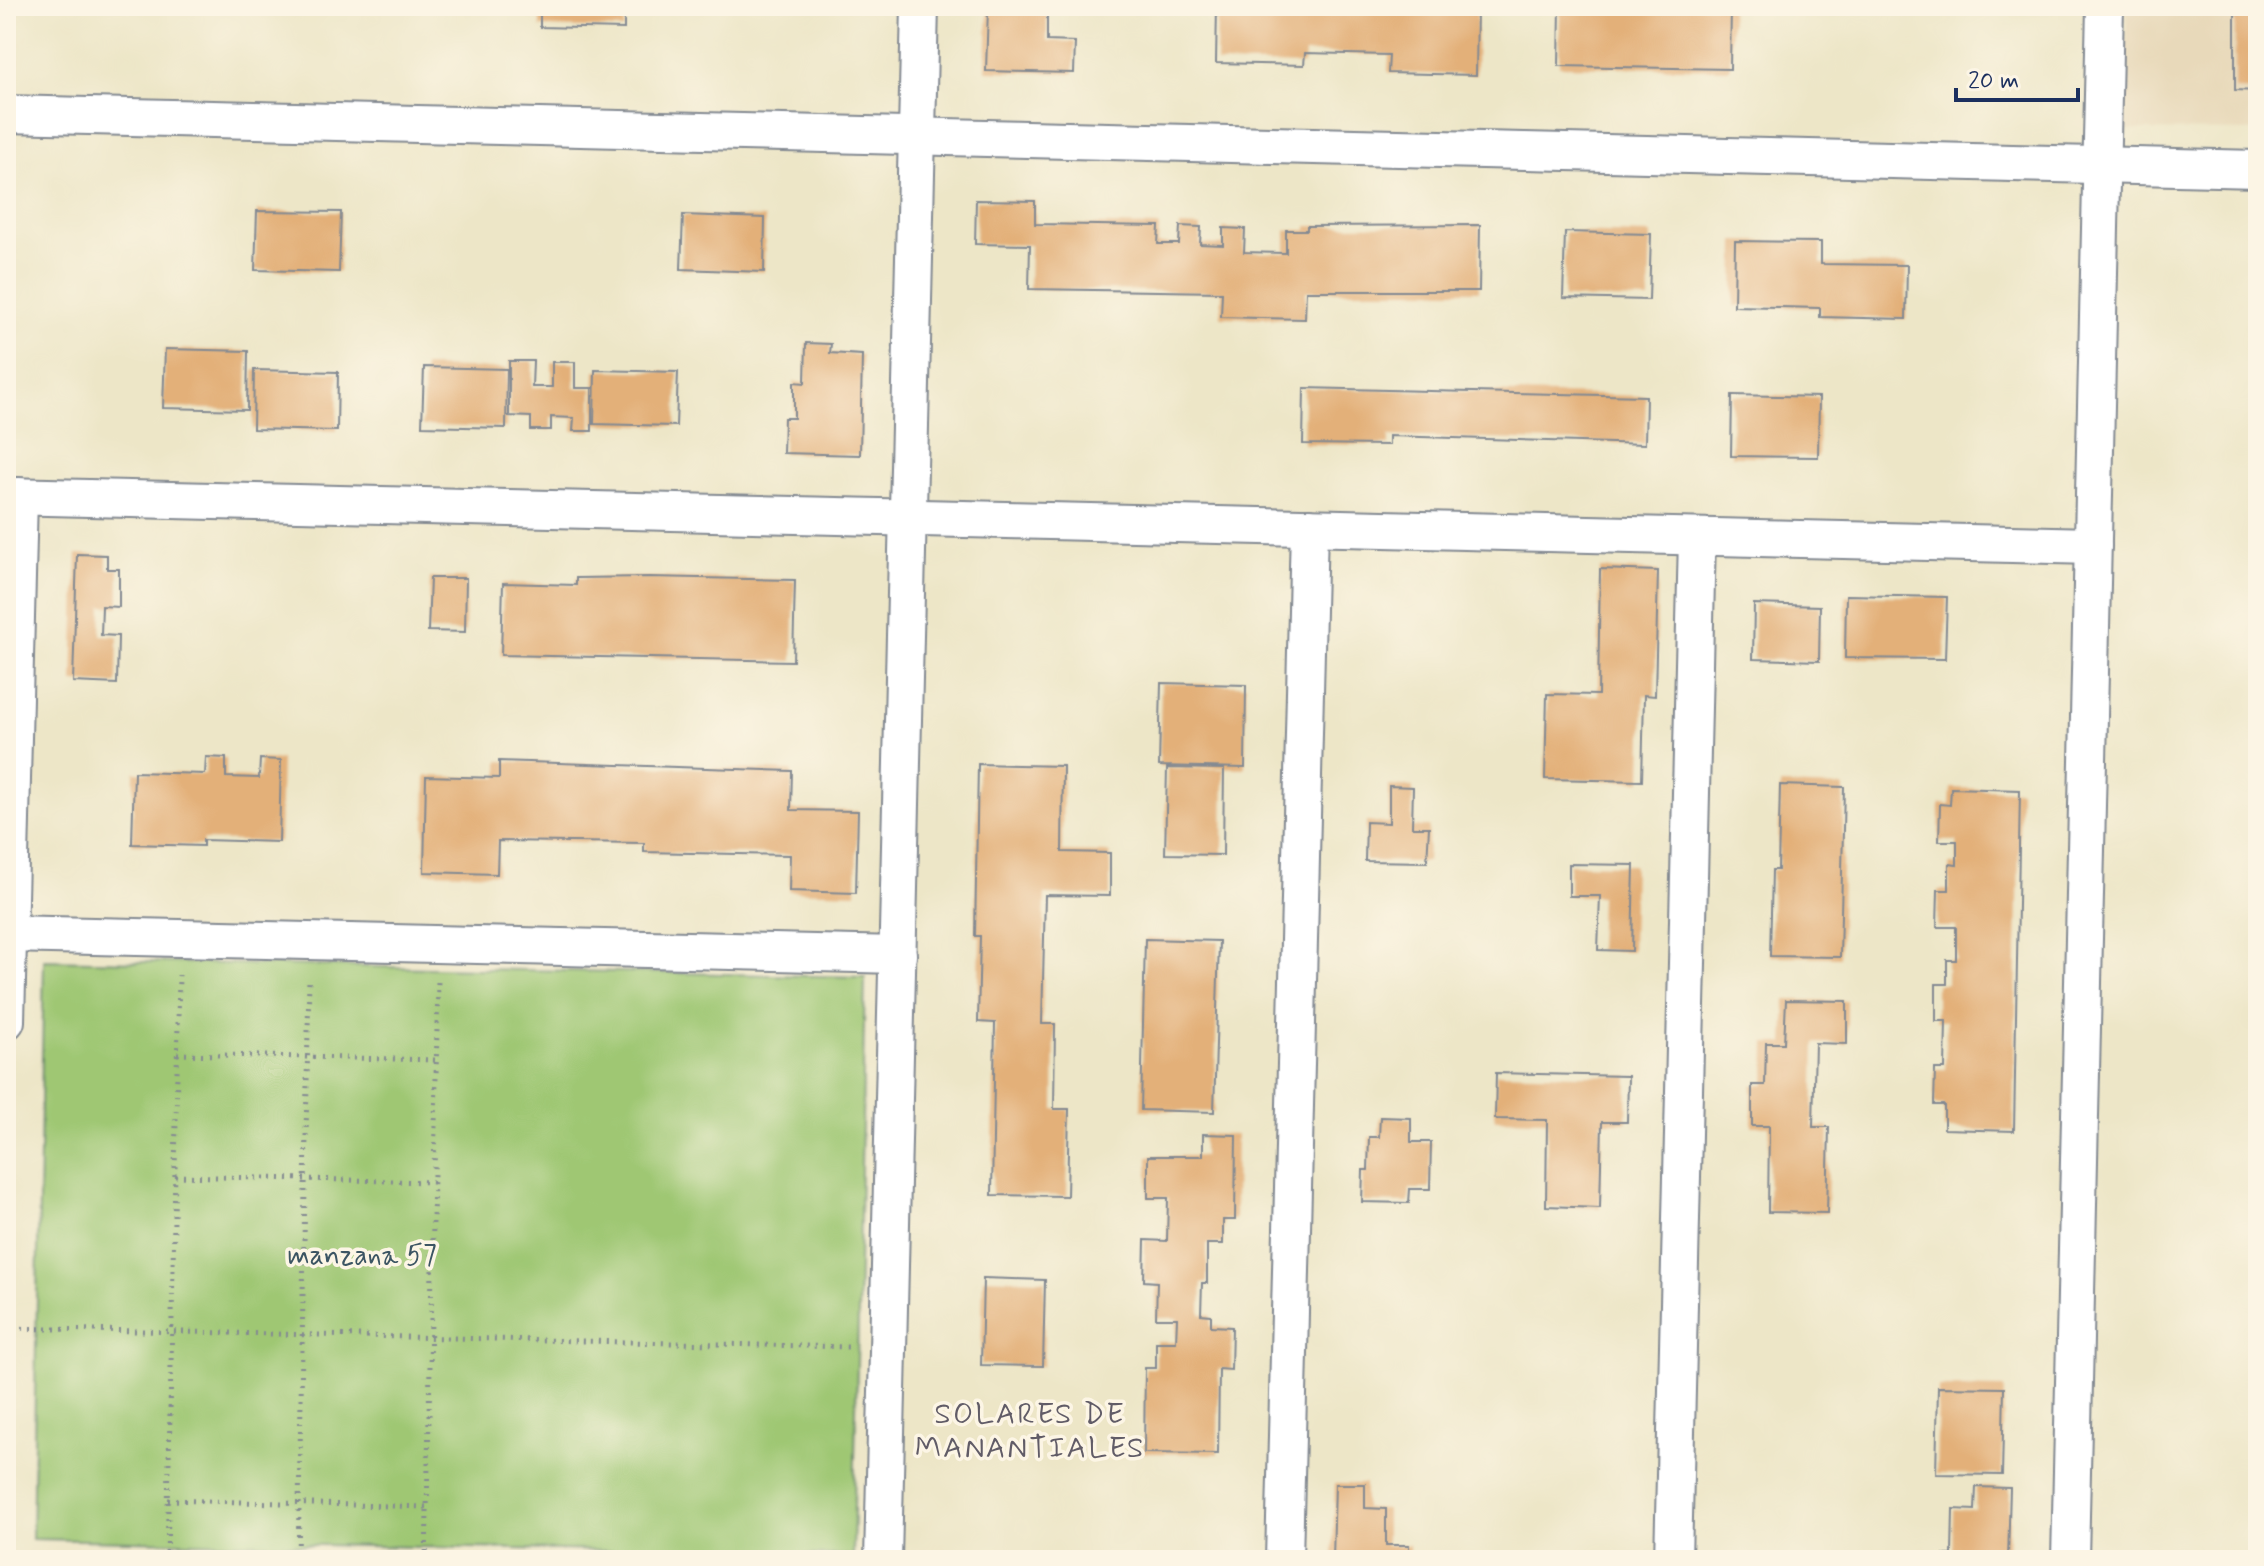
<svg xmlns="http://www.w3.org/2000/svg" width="2264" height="1566" viewBox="0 0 2264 1566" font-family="Mynerve,sans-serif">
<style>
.built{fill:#e8d9ba}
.green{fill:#9fc773;stroke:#5d7b68;stroke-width:2}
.building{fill:#e3b079}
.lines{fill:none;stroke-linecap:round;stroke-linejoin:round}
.street-casing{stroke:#848a92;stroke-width:40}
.path{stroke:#848a92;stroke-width:5;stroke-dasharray:2 6;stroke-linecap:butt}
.street{stroke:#fff;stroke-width:36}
.labels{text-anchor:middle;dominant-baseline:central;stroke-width:7;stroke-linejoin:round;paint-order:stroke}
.park-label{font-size:28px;fill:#3c5563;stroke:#fcf5e5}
.neighbourhood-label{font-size:30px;letter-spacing:2px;fill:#615c67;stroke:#fcf5e5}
</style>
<rect width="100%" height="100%" fill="#fcf5e5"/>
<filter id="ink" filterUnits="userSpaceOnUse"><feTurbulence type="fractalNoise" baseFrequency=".0125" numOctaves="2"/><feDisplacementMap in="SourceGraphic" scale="16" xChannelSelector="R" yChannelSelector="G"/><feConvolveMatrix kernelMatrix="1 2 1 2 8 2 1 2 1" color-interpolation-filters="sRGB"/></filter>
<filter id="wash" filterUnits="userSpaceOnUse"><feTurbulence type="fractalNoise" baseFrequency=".006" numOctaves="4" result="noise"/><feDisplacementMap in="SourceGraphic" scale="32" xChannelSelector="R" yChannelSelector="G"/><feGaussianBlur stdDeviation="1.8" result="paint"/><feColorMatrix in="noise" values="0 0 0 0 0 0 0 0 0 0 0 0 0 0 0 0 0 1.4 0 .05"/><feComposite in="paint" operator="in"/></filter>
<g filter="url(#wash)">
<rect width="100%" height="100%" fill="#ede6c7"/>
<!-- built -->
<polygon class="built" points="2127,6 2258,6 2258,131 2122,130"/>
<!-- green -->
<polygon class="green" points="44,960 865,977 853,1556 32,1539"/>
<g id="blocks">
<!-- building -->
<g class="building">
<polygon points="540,6 624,6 624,29 540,27"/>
<polygon points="997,6 1047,6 1047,41 1075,42 1074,73 986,71 988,8"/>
<polygon points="1217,6 1477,6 1476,75 1388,73 1389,55 1305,53 1304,65 1216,63"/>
<polygon points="1560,6 1731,6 1730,69 1559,66"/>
<polygon points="2235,13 2258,14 2258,91 2235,90"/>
<polygon points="976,200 1035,201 1035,224 1159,226 1158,244 1179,244 1180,226 1201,227 1200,244 1223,245 1223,228 1245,229 1244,252 1286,253 1286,230 1307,230 1307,226 1480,225 1479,291 1306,291 1305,319 1221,317 1222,292 1029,289 1030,245 975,244"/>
<polygon points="257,211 341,212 339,272 255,270"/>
<polygon points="683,215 765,218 764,272 681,269"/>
<polygon points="1565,232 1651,234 1649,300 1563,298"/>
<polygon points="1735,241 1821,242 1821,264 1907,265 1906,319 1820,317 1820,308 1734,306"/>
<polygon points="806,343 831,344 830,353 862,355 860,455 783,453 784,418 794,418 794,382 805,383"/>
<polygon points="165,349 248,351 247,410 163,408"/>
<polygon points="509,361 533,361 532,387 552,387 552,362 575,362 575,388 592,388 592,431 573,431 574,418 551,417 551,430 531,430 531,417 509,416"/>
<polygon points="424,367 507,369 506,428 422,426"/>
<polygon points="254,370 338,372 337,431 253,429"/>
<polygon points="595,370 678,372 676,426 594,424"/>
<polygon points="1304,388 1646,396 1645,444 1389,436 1389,445 1303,444"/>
<polygon points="1732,395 1819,397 1818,457 1731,456"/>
<polygon points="77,554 107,555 107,569 119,569 119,607 102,606 101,635 118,636 117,684 73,682"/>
<polygon points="1600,569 1658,571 1655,696 1644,695 1642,781 1545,779 1547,694 1598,695"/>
<polygon points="649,577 795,580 793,661 501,655 503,583 576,585 576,578"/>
<polygon points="430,578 466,578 465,632 428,631"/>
<polygon points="1846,595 1947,597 1945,659 1845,658"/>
<polygon points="1754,604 1820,606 1819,661 1753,659"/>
<polygon points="1161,683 1246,685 1245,768 1159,766"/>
<polygon points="206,757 226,758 226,777 259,778 260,759 281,760 279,842 203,840 203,846 132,844 134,772 205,774"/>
<polygon points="499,761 792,771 791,810 858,811 856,893 789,891 790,855 644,852 644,843 498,841 497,874 424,872 426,776 499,778"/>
<polygon points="978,764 1063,766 1062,852 1110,853 1110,896 1045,895 1042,1024 1055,1024 1054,1109 1069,1109 1067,1196 992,1195 995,1023 978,1022 980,936 975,936"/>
<polygon points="1167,768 1224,769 1223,855 1165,854"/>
<polygon points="1780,785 1844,787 1840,957 1770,956 1772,870 1778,870"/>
<polygon points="1389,786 1413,787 1412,827 1429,827 1427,862 1365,861 1366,822 1389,823"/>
<polygon points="1951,788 2020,790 2014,1131 1944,1129 1944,1105 1934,1105 1935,1069 1945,1069 1946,1021 1936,1021 1936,984 1947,984 1947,960 1956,960 1956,927 1937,927 1938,890 1949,890 1949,864 1957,865 1957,841 1939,841 1940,804 1950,805"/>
<polygon points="1569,864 1634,865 1632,951 1598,950 1600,896 1569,896"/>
<polygon points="1145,939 1219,941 1214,1112 1141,1110"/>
<polygon points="1786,1000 1847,1001 1847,1044 1815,1043 1813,1127 1829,1127 1827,1213 1768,1212 1769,1126 1752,1126 1752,1085 1765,1085 1766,1043 1784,1043"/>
<polygon points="1496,1073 1628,1076 1627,1122 1602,1122 1600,1208 1546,1206 1547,1120 1495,1119"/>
<polygon points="1380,1117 1411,1118 1411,1142 1431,1142 1430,1189 1410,1189 1409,1203 1362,1202 1363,1170 1368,1170 1369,1137 1379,1137"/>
<polygon points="1203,1134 1236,1135 1235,1220 1223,1220 1223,1244 1207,1244 1207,1283 1202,1283 1201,1314 1211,1315 1211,1326 1232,1327 1231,1370 1219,1369 1218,1454 1144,1453 1145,1368 1156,1368 1156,1342 1176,1342 1177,1318 1156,1318 1157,1282 1144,1281 1145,1240 1167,1241 1168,1198 1148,1198 1148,1156 1203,1156"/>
<polygon points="983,1278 1045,1280 1043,1366 981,1365"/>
<polygon points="1938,1387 2004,1388 2002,1475 1936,1474"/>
<polygon points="1335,1484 1365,1484 1365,1508 1386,1509 1386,1545 1409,1545 1409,1560 1333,1560"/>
<polygon points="1976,1487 2010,1488 2008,1560 1942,1560 1943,1555 1952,1555 1953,1509 1975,1510"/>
</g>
</g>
</g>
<g filter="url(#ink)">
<use href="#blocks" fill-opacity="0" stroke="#848a92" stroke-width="2"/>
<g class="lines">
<!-- street casing -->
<g class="street-casing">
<g id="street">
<polyline points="6,114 2258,169"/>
<polyline points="6,496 2093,546"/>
<polyline points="8,934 898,955"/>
<polyline points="6,1021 19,496"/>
<polyline points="883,1560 920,6"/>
<polyline points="1284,1560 1309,527"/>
<polyline points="1673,1560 1697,537"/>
<polyline points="2070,1560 2105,6"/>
</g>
</g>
<!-- path -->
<g class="path">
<polyline points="177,1054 436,1060"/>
<polyline points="175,1176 433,1182"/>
<polyline points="6,1328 851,1347"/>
<polyline points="168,1500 427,1507"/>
<polyline points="167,1560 179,975"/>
<polyline points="298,1560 309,978"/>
<polyline points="426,1560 438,981"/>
</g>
<!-- street -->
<use href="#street" class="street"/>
</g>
</g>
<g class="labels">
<!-- park labels -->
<g class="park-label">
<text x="362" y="1256">manzana 57</text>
</g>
<!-- neighbourhood labels -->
<g class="neighbourhood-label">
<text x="1030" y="1414">SOLARES DE<tspan x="1030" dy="34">MANANTIALES</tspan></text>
</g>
</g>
<!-- margin -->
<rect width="2264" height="1566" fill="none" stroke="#fcf5e5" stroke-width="32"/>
<!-- scale -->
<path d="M1956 88v12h122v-12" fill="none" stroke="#1b2f5e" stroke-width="4"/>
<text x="1968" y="88" font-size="24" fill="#1b2f5e" stroke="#fcf5e5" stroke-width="6" paint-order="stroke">20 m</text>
</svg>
